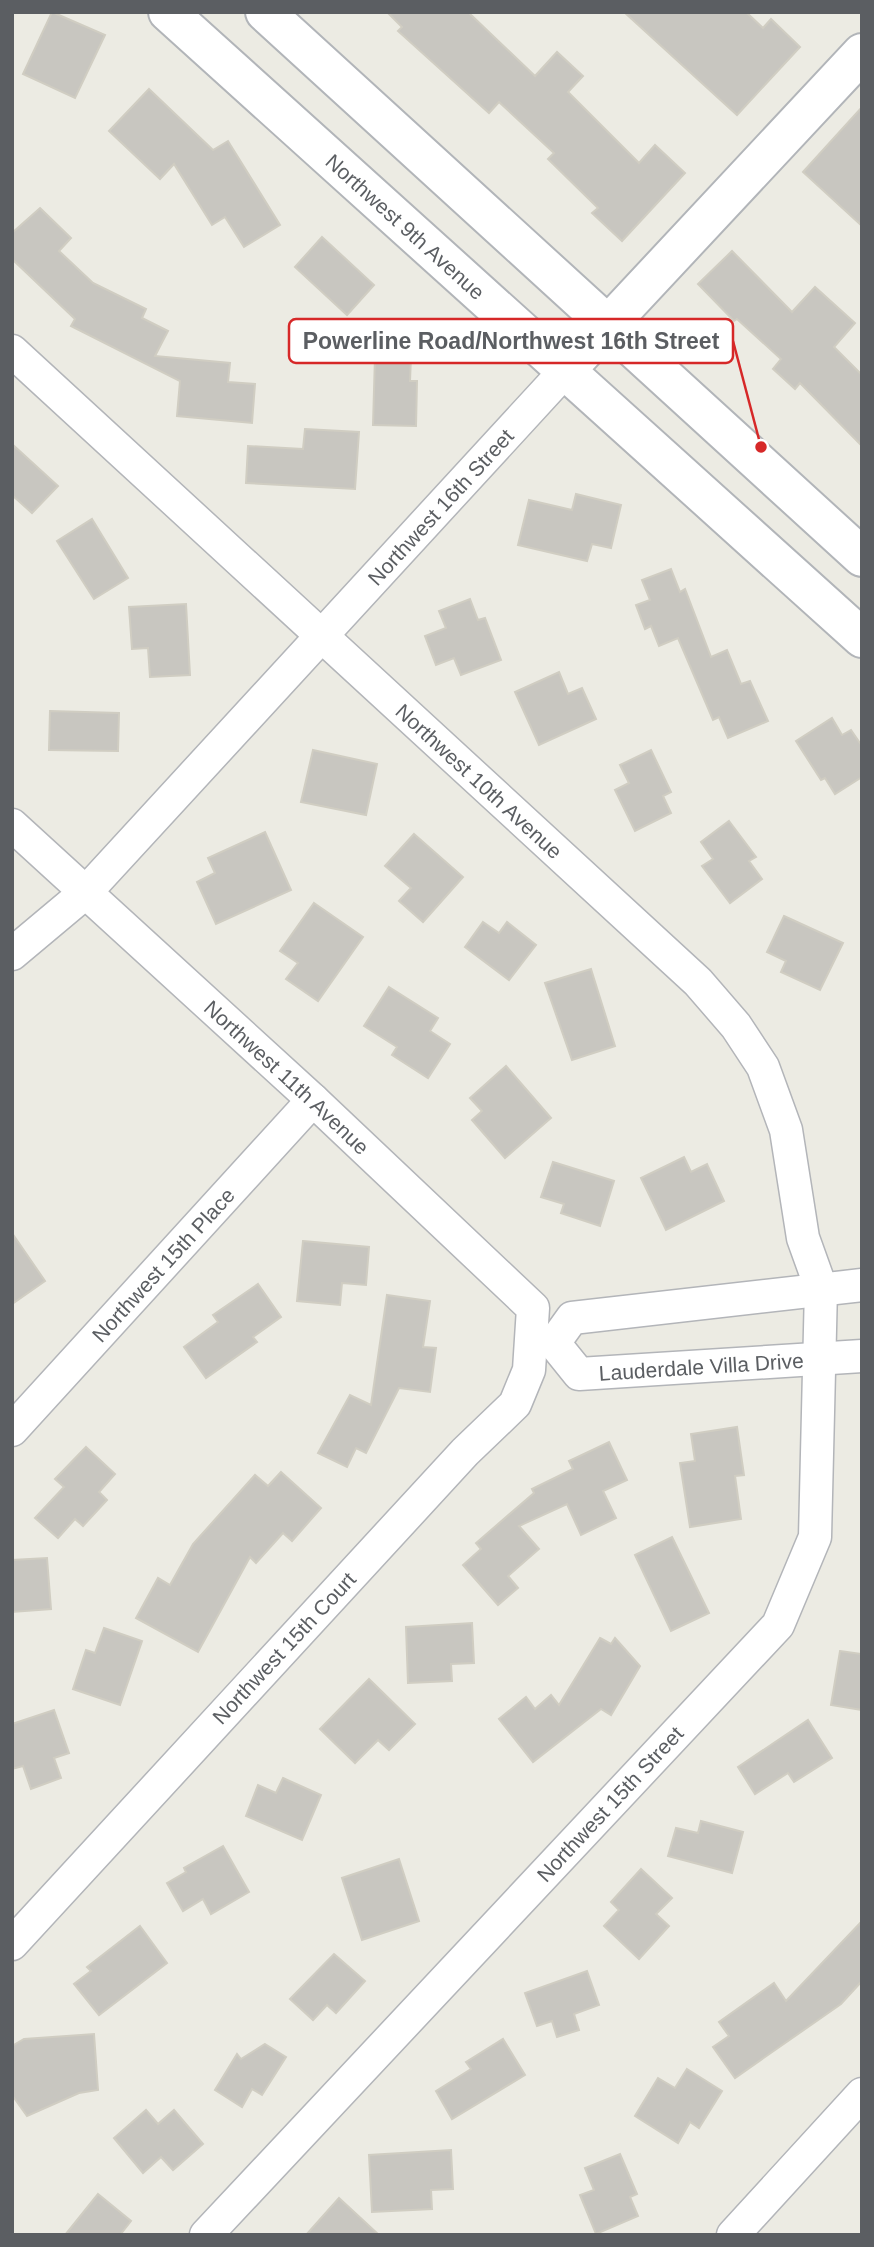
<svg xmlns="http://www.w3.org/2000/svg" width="874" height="2247" viewBox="0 0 874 2247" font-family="Arial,sans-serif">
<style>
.building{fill:#c8c6c0;stroke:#d0cdc2;stroke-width:2}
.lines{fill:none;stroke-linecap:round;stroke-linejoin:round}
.street-casing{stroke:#b3b5b9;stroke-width:35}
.secondary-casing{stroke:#b2b5b9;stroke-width:42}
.street{stroke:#fff;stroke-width:32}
.secondary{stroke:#fff;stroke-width:38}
.labels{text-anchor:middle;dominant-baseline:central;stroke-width:7;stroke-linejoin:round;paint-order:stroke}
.street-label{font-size:21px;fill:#5b5e62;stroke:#fff}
.leader{fill:none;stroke:#d62828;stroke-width:2.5}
.callout-dot{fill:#d62828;stroke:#fff;stroke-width:2.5}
.callout{fill:#fff;stroke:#d62828;stroke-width:2.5}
.callout-label{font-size:23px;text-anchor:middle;font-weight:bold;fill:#5b5e62}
</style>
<rect width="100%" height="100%" fill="#ecebe3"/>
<!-- building -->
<g class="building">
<polygon points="52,12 105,35 75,98 23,74"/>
<polygon points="387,12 468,12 535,76 557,52 583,76 568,92 639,163 655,145 685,173 622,241 592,213 598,208 548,159 554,153 499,102 489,113 398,31 402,27"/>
<polygon points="624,12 746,12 763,28 771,19 800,47 737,115"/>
<polygon points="149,89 213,150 228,141 280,225 244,247 225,217 212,225 174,164 160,179 109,131"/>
<polygon points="862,107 862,226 803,172"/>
<polygon points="40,208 71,238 59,251 93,283 146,309 142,318 168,331 155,356 230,363 228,382 255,384 252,423 177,416 180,381 71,326 75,319 12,259 12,233"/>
<polygon points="322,237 374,285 347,315 295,267"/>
<polygon points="732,251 792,312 815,287 855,323 834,347 862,375 862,446 800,383 795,389 773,369 781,359 737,319 734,321 698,284"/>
<polygon points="375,356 411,357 410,381 417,381 416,426 373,425"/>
<polygon points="305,429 359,432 355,489 246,483 248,446 303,449"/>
<polygon points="12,444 58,486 32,513 12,495"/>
<polygon points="576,494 621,505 611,548 592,544 587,561 518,545 529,500 572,510"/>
<polygon points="92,519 128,578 94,599 57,541"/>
<polygon points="671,569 680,592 685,589 711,657 727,650 741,684 750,681 768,721 728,738 719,717 713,720 678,638 659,646 651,626 645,629 636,605 650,600 642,580"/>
<polygon points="470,599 478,620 485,618 501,660 461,675 454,658 436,665 425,636 446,628 439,611"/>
<polygon points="186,604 190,675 150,677 148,648 132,649 129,607"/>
<polygon points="559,672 568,694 582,688 596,719 539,745 515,692"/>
<polygon points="50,711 119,713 118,751 49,750"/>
<polygon points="832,718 842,735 851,730 862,746 862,777 835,794 825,778 821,780 796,741"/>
<polygon points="313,750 377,764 366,815 301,802"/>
<polygon points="651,750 671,792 663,796 671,813 635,831 615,790 629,783 620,765"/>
<polygon points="729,821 756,857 749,861 762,879 730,903 702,866 713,859 701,842"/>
<polygon points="265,832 291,890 216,924 197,882 215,873 208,858"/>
<polygon points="414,834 463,877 423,922 399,901 411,888 385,866"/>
<polygon points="314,903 363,937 318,1001 286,979 298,963 280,951"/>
<polygon points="784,916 843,943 820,990 781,972 786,961 767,952"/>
<polygon points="483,922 499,933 507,922 536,945 509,980 465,947"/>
<polygon points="591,969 615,1046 572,1060 545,983"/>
<polygon points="389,987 438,1018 430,1031 450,1044 428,1078 392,1055 397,1047 364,1026"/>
<polygon points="506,1066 551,1118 505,1158 472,1120 482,1111 470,1098"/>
<polygon points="684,1157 691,1172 707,1164 724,1201 666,1230 641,1178"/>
<polygon points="553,1162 614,1181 600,1226 561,1213 564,1204 541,1197"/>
<polygon points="12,1233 45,1281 12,1304"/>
<polygon points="303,1241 369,1247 366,1285 342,1283 340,1305 297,1301"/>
<polygon points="258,1284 281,1317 253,1337 257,1342 206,1378 184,1347 218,1322 213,1315"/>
<polygon points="387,1295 430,1301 423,1347 436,1348 430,1392 399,1388 366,1453 356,1448 347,1467 318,1453 350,1395 371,1405"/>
<polygon points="737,1427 744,1475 735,1476 741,1519 690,1527 680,1463 695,1461 691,1434"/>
<polygon points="609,1442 627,1480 603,1491 616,1518 581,1535 567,1504 519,1526 539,1549 508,1576 518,1588 498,1605 463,1565 481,1549 476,1543 534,1493 532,1489 573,1469 569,1461"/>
<polygon points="86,1447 115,1474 99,1492 107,1500 83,1526 75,1519 58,1538 35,1518 64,1487 55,1479"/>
<polygon points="281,1472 321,1508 292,1541 283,1533 256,1563 250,1557 198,1652 136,1618 158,1578 170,1585 193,1544 255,1475 268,1486"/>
<polygon points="672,1537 709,1613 671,1631 635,1555"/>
<polygon points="47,1558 51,1609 12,1612 12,1560"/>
<polygon points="472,1623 474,1663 451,1664 452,1681 408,1683 406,1627"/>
<polygon points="104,1628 142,1641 120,1705 73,1689 86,1650 95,1653"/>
<polygon points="600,1638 611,1644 615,1638 640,1666 611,1715 601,1709 533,1762 499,1719 526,1697 535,1709 551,1695 559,1705"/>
<polygon points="840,1651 862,1654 862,1710 831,1705"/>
<polygon points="369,1679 415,1724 389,1750 378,1740 355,1763 320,1729"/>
<polygon points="54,1710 69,1753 54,1758 61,1778 31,1789 23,1766 12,1769 12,1724"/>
<polygon points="808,1720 832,1758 794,1782 788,1773 755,1794 738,1767"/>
<polygon points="283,1778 321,1795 302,1840 246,1816 258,1785 276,1793"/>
<polygon points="701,1821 743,1832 732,1873 668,1856 676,1828 698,1833"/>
<polygon points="223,1846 249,1892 211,1914 203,1899 183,1911 167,1883 186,1872 184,1868"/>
<polygon points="399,1859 419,1921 362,1940 342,1878"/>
<polygon points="641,1869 672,1898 656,1914 669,1926 639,1959 604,1926 619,1910 611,1902"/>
<polygon points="862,1921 862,1981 841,2004 735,2078 713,2047 729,2036 719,2022 774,1983 786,2001"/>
<polygon points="140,1926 167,1963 99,2015 74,1984 91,1971 87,1967"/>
<polygon points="334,1954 365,1981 336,2013 327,2005 313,2020 290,1999"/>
<polygon points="587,1971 599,2005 574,2014 579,2030 557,2037 552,2021 537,2026 525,1993"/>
<polygon points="94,2034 98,2090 79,2093 27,2116 12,2095 12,2046 24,2039"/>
<polygon points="503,2039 525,2075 452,2119 436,2091 471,2069 466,2062"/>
<polygon points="265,2044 286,2057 262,2095 252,2089 242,2107 215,2090 237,2054 241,2059"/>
<polygon points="687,2069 722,2091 699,2128 690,2122 678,2143 635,2116 658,2078 675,2088"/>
<polygon points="146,2110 158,2124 174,2110 203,2144 173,2170 161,2157 143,2173 114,2138"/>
<polygon points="451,2150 453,2189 431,2190 432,2209 372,2212 369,2155"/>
<polygon points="620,2154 637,2194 630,2197 638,2216 596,2234 580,2195 594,2190 585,2168"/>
<polygon points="98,2194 131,2221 120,2235 65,2235"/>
<polygon points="339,2198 379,2235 306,2235"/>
</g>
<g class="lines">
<!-- street casing -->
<g class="street-casing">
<g id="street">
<path id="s1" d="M12 351 698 982 736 1026 763 1067 786 1130 803 1238 821 1288 815 1537 778 1625 206 2235"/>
<path id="s2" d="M12 825 313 1100 533 1308 529 1370 515 1404 465 1452 12 1944"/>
<path id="s3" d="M12 954 86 892 565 371"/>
<path id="s4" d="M862 1285 572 1318 554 1343 579 1374 862 1356"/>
<path id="s5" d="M12 1430 313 1100"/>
<polyline points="733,2235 862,2094"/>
</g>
</g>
<!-- secondary casing -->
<g class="secondary-casing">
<g id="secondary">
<path id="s6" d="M168 12 862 638"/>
<polyline points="265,12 862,557"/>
<polyline points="565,371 862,53"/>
</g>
</g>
<!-- street -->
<use href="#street" class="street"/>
<!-- secondary -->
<use href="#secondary" class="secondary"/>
</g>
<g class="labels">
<!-- street labels -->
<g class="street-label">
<text stroke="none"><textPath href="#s6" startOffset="320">Northwest 9th Avenue</textPath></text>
<text stroke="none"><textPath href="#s3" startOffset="620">Northwest 16th Street</textPath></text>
<text stroke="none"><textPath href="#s1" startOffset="635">Northwest 10th Avenue</textPath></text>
<text stroke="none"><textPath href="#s2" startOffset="373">Northwest 11th Avenue</textPath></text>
<text stroke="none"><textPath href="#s5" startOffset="224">Northwest 15th Place</textPath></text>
<text stroke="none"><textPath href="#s4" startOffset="485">Lauderdale Villa Drive</textPath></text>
<text transform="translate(284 1648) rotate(-47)">Northwest 15th Court</text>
<text transform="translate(610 1804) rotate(-47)">Northwest 15th Street</text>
</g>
</g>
<!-- callouts -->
<path class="leader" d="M761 447L733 341"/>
<circle class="callout-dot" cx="761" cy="447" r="7"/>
<rect class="callout" x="289" y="319" width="444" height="44" rx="7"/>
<g class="callout-label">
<text x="511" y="349">Powerline Road/Northwest 16th Street</text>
</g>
<!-- border -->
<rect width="874" height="2247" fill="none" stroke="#5b5e62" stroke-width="28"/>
</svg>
